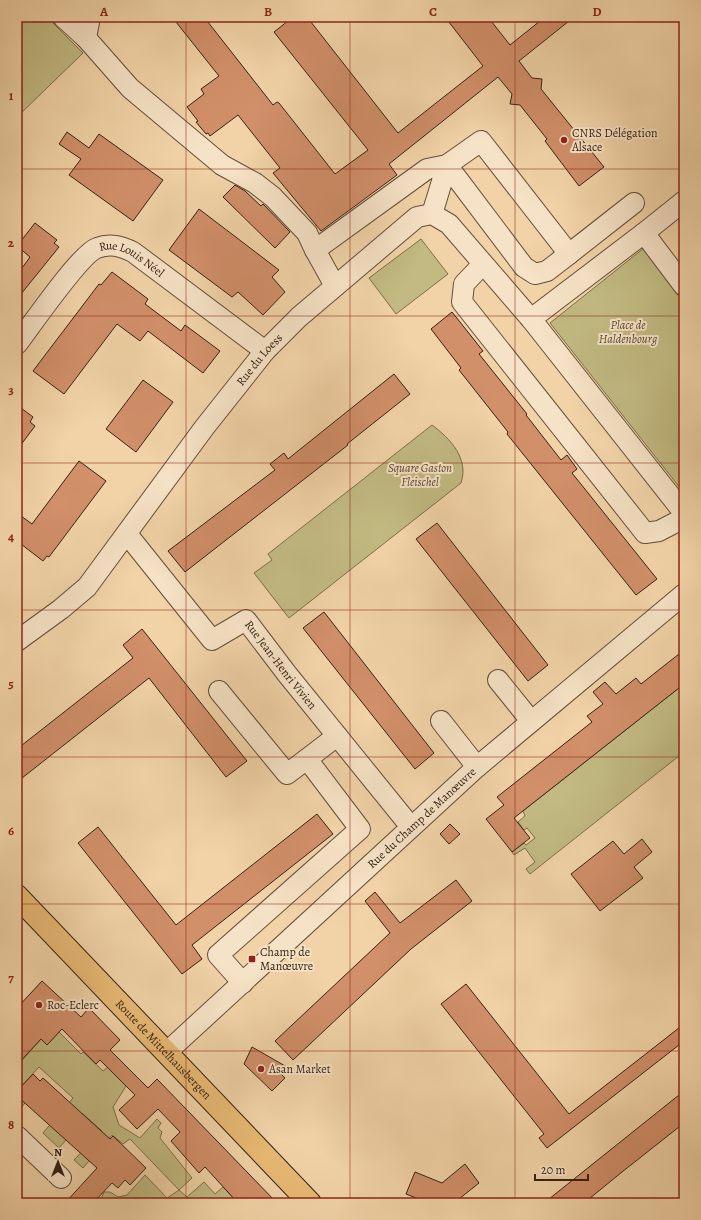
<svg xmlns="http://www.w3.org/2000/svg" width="701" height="1220" viewBox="0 0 701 1220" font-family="Alegreya,serif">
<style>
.green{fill:#c2ba82;stroke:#7b6e4b}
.building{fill:#d18f6a;stroke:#342214}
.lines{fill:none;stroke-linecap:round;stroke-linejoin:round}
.minor-casing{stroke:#634e39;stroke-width:22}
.major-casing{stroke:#342214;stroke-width:24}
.minor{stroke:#f6e2c6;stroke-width:20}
.major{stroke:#e8ba74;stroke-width:22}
.grid{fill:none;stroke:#8f2418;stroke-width:1;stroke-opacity:0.55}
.poi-dot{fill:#8f2418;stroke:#f6e2c6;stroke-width:1.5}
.labels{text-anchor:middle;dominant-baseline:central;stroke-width:4;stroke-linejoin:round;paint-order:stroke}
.poi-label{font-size:12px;fill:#342214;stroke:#f6e2c6;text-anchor:start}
.street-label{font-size:12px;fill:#342214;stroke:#f6e2c6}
.park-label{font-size:12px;font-style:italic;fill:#584830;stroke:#f6e2c6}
.neatline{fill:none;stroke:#8f2418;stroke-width:1.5}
.grid-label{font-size:13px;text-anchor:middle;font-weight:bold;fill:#8f2418}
</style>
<rect width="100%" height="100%" fill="#f1d3a7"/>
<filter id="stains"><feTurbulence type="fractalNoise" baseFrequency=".005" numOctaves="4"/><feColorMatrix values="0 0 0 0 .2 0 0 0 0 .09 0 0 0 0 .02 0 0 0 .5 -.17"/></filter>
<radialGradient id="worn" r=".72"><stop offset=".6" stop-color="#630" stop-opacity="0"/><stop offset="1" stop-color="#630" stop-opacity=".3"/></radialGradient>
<!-- green -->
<g class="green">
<polygon points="17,17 47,17 83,53 17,117"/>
<polygon points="421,239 448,274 396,314 369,278"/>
<polygon points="644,248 684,301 684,493 550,323"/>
<path d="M432 425C451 439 469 459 461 483L289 618 254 573 272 560 268 554Z"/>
<polygon points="684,684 684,752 530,874 526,869 535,862 525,848 514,855 512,852 524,843 526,845 535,838 527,828 524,830 518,822 525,816 523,811"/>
<polygon points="59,1032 81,1054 83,1052 103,1071 108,1067 126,1086 113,1107 119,1125 140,1138 157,1119 161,1123 158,1128 162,1132 160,1138 192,1178 179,1190 187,1197 204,1182 215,1194 223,1187 238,1203 104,1203 101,1199 104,1192 110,1192 118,1197 127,1195 145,1175 167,1198 179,1190 130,1139 123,1144 112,1135 83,1168 74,1160 102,1131 82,1113 72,1124 66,1140 59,1148 43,1133 73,1098 39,1067 17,1091 17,1066 41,1039 47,1045"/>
<polygon points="17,1096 25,1103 19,1110 17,1108"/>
</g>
<!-- building -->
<g class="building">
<polygon points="172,17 204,17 273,105 277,102 279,103 335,174 368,150 274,32 293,17 307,17 398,133 483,66 445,17 488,17 510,45 545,17 574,17 519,61 532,78 542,79 541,89 604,167 579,186 545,141 547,139 520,105 510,104 512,94 498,77 389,164 397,175 321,231 273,173 280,168 238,115 210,136 208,133 206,134 196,122 198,121 187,107 204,94 201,89 219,76"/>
<polygon points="67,132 89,148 99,134 163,180 133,221 69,175 81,159 59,144"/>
<polygon points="235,185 245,191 261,206 263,204 265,206 290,232 275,248 223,197"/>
<polygon points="199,209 279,270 272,277 285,292 263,315 238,292 232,297 169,250"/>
<polygon points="35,223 57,240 54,243 59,247 17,299 17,275 30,257 17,246"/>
<polygon points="112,272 148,299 145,304 181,331 185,325 220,351 203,373 148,331 140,341 117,324 64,394 33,371 99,284 101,285"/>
<polygon points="452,312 483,351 479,354 527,414 526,415 561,460 567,455 577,469 572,473 657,579 636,595 507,434 508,432 459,370 461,368 431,329"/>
<polygon points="394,374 410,394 347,444 348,445 185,572 168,551 275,470 270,464 284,453 288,459"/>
<polygon points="143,380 173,402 136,452 106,429"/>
<polygon points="17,405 33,417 30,422 35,426 17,450"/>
<polygon points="79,461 106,481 49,557 47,556 43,561 17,541 17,513 32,524"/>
<polygon points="437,523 548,665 528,681 416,539"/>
<polygon points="324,612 434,753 415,769 303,628"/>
<polygon points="142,629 247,761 226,777 149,678 17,782 17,749 133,658 123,645"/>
<polygon points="684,650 684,684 514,818 530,838 512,852 486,819 504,805 497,797 592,722 587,716 603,704 593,692 605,682 616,694 636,678 641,684"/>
<polygon points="317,814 333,834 192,945 202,959 182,974 78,843 98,827 176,925"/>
<polygon points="450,824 460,834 449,844 440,834"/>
<polygon points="642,839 652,852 634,867 643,878 600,911 571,874 613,841 624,854"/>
<polygon points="456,880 472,901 411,949 293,1060 275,1041 390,933 365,901 375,892 400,923"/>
<polygon points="42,981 81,1017 89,1008 120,1040 110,1050 148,1088 157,1079 277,1203 238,1203 205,1167 199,1173 171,1141 180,1132 158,1109 137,1129 119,1110 135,1095 100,1060 96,1064 62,1029 47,1045 41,1039 17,1065 17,1008"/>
<polygon points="466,984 569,1114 684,1024 684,1041 547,1148 539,1138 544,1134 441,1004"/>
<polygon points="252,1047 287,1067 279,1072 285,1078 272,1091 244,1064"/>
<polygon points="33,1074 40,1081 43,1078 110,1139 113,1136 146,1168 130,1185 125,1180 118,1188 112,1183 93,1203 65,1203 97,1168 17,1096 17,1091"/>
<polygon points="684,1091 684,1123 622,1172 584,1203 544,1203"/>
<polygon points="465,1164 479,1183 454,1203 429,1203 406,1194 415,1172 442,1183"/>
</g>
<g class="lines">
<!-- minor casing -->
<g class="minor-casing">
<g id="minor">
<polyline points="63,17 86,38 130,88 222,165 255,183 273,197 307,233 315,250 427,169 447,165 524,267 535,274 547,271 569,254"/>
<polyline points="86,38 90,17"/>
<polyline points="684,201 644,233 531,319 684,513"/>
<polyline points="432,214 447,165 481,141 569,254 634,203"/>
<polyline points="644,233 684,286"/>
<polyline points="315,250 335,286"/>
<polyline points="483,264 464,284 462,302 645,533 659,531 684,518"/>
<path id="s1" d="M17 344C31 326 80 254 97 248 110 243 121 246 133 252L265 351"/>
<path id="s2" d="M127 534 212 640 246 620 287 674 411 827"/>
<path id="s3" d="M17 641 61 609 87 587 204 428 265 351 299 317 417 217 432 214 449 224 531 319"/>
<polyline points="498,680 531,721"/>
<polyline points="219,691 287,774 307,759"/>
<polyline points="441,721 477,767"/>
<polyline points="243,983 218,955 360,829 307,759 337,736"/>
<path id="s4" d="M167 1052 477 767 684 594"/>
<polyline points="17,1136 61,1178"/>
</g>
</g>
<!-- major casing -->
<g class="major-casing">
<g id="major">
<path id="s5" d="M17 896 310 1203"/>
</g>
</g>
<!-- minor -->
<use href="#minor" class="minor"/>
<!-- major -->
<use href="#major" class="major"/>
</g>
<!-- grid -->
<path class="grid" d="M186 17V1203M350 17V1203M515 17V1203M17 169H684M17 316H684M17 463H684M17 610H684M17 757H684M17 904H684M17 1051H684"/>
<!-- markers -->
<g class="poi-dot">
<circle cx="564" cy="140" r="4"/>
<rect x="248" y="955" width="8" height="8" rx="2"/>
<circle cx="39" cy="1005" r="4"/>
<circle cx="261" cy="1069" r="4"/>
</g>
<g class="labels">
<!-- poi labels -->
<g class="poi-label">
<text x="572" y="133">CNRS Délégation<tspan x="572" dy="14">Alsace</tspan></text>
<text x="260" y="952">Champ de<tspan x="260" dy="14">Manœuvre</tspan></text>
<text x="47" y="1005">Roc-Eclerc</text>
<text x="269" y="1069">Asan Market</text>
</g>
<!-- street labels -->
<g class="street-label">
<text stroke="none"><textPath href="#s1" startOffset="164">Rue Louis Néel</textPath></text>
<text stroke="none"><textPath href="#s3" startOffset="374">Rue du Loess</textPath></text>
<text stroke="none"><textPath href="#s2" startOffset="232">Rue Jean-Henri Vivien</textPath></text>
<text stroke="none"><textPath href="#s4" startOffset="346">Rue du Champ de Manœuvre</textPath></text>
<text stroke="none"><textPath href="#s5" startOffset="212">Route de Mittelhausbergen</textPath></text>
</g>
<!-- park labels -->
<g class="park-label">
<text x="628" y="325">Place de<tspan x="628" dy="14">Haldenbourg</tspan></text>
<text x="420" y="468">Square Gaston<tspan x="420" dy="14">Fleischel</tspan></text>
</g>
</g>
<!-- margin -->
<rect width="701" height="1220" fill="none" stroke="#f1d3a7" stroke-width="44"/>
<!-- north arrow -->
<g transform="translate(58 1162)" stroke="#f6e2c6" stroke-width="3" paint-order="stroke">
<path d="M0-3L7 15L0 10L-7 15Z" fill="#342214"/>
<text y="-6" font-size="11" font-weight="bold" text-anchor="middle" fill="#342214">N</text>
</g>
<!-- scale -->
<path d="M535 1174v6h53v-6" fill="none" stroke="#342214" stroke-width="2"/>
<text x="541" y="1174" font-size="12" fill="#342214" stroke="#f6e2c6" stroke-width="3" paint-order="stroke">20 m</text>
<rect x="22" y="22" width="657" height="1176" class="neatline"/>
<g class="grid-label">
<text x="104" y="16">A</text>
<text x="268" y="16">B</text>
<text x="433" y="16">C</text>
<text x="597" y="16">D</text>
<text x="11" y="100">1</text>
<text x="11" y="247">2</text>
<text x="11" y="394">3</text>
<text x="11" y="541">4</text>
<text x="11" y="688">5</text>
<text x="11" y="835">6</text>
<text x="11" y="982">7</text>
<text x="11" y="1129">8</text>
</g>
<rect width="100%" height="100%" filter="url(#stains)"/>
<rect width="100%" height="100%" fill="url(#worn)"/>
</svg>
